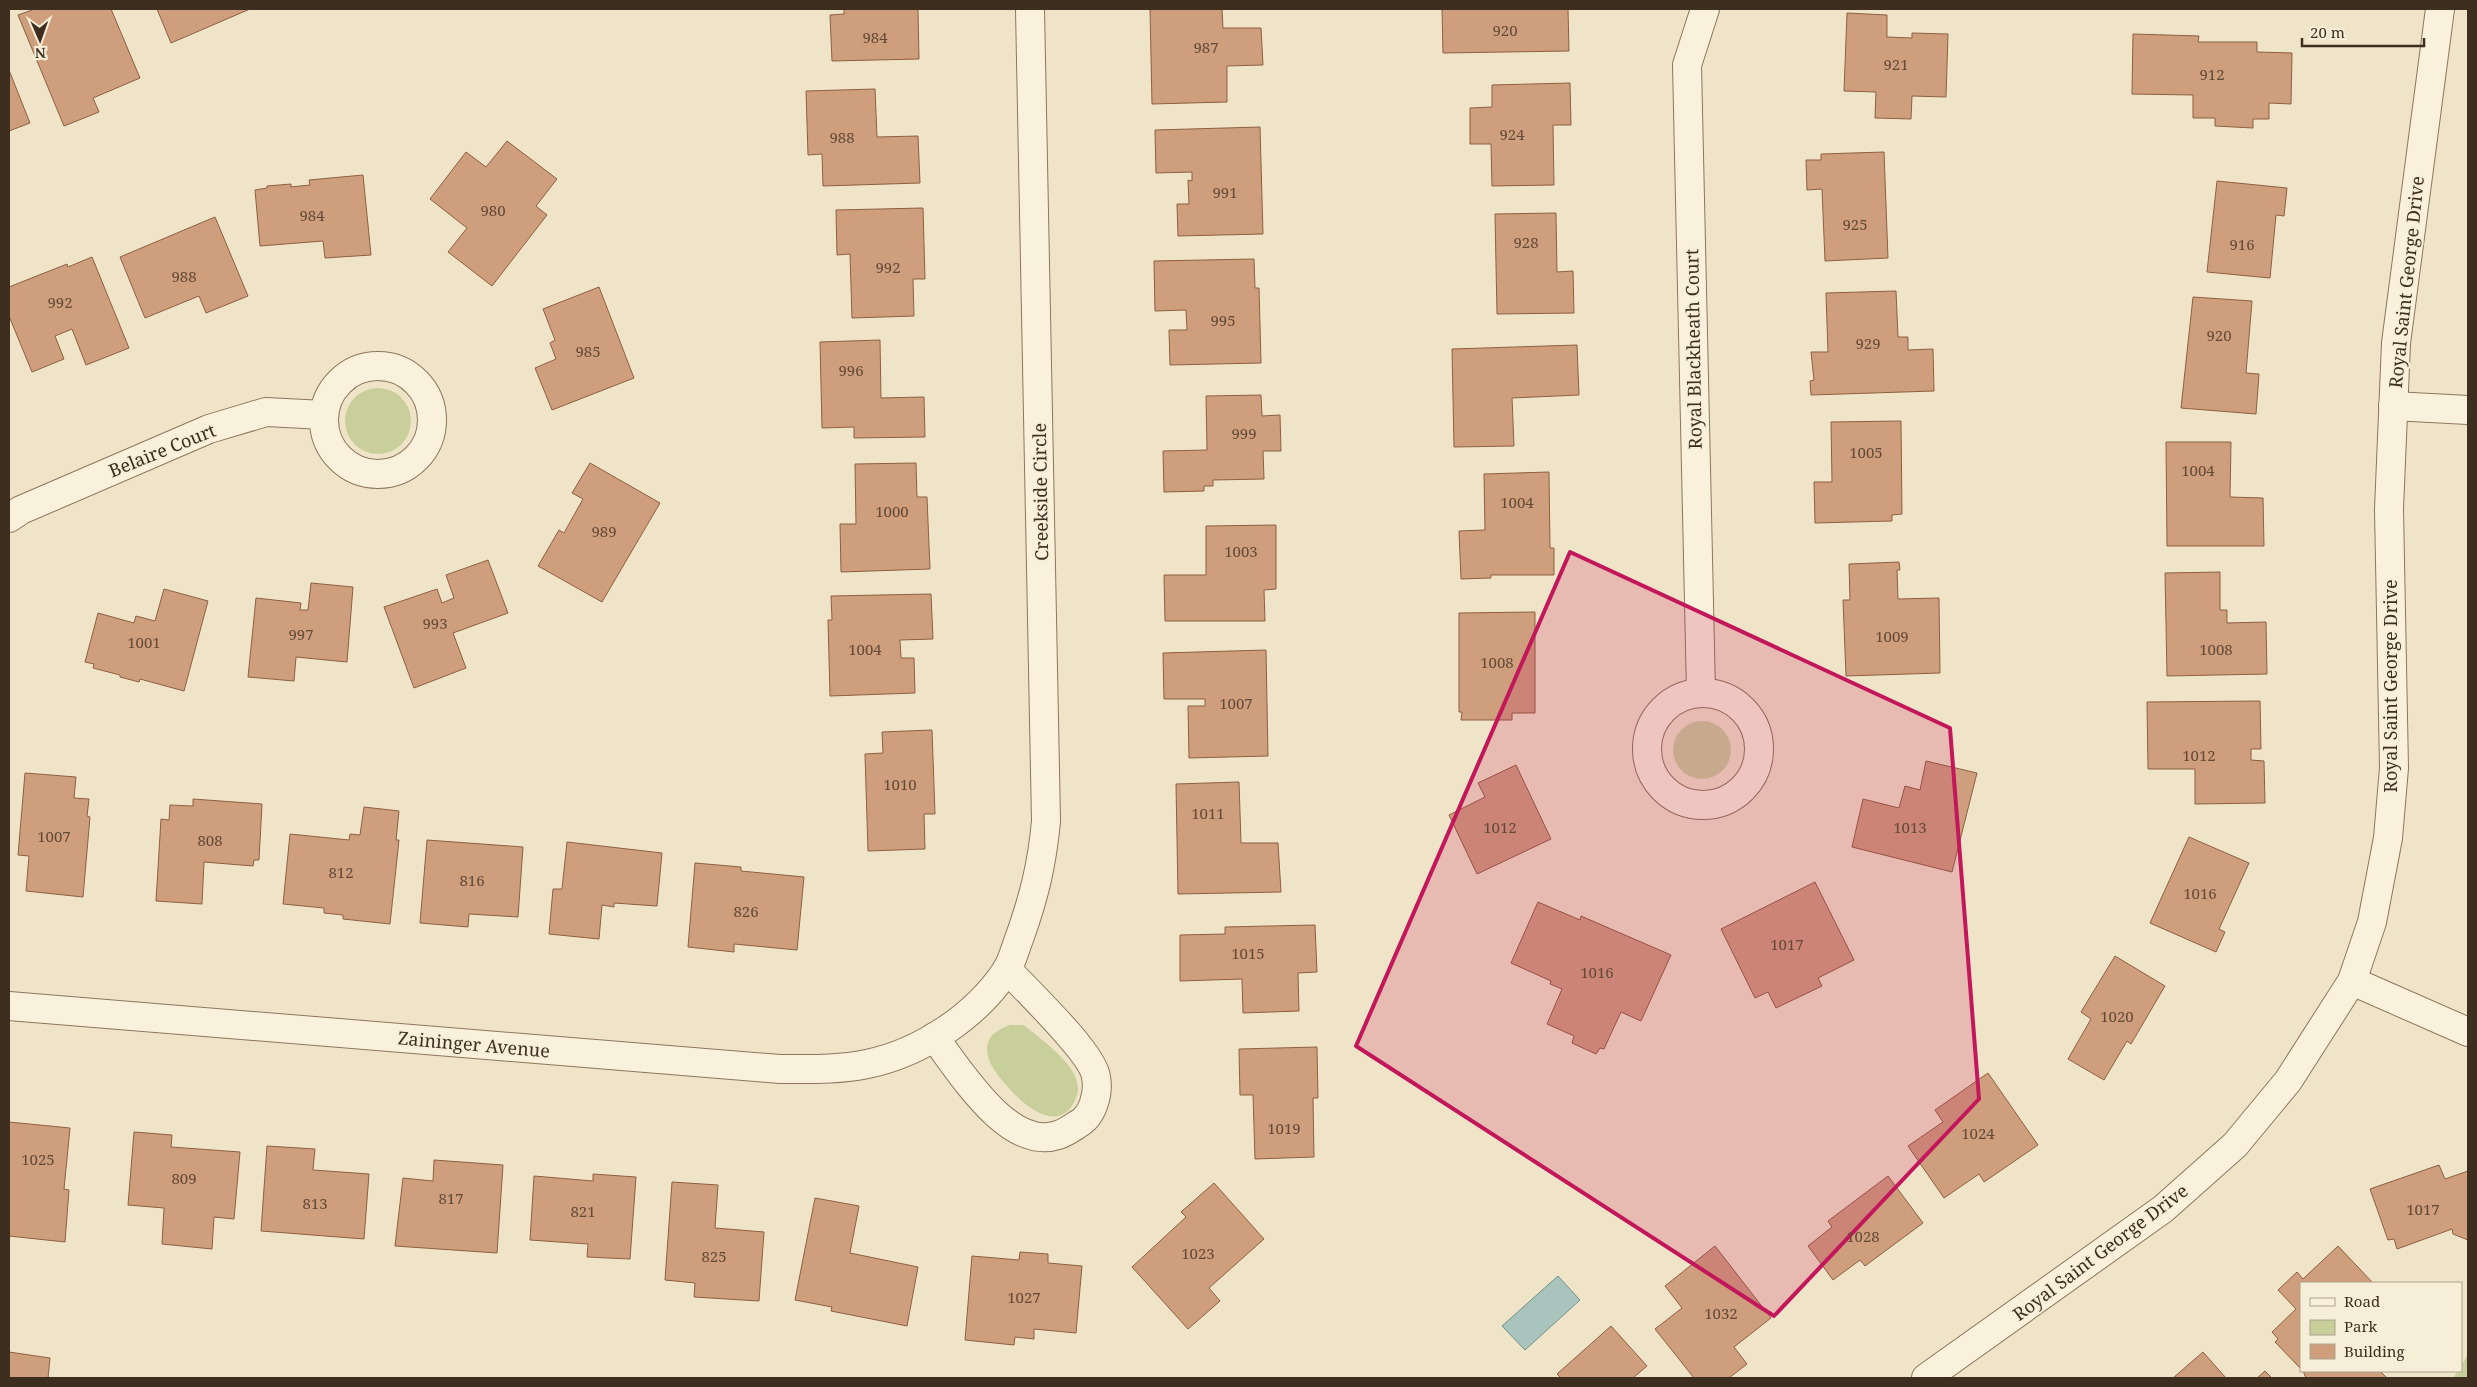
<svg xmlns="http://www.w3.org/2000/svg" width="2477" height="1387" viewBox="0 0 2477 1387" font-family="'Noto Serif',serif">
<style>
.green{fill:#c9cf9b}
.water{fill:#a9c4bc;stroke:#6f938a}
.building{fill:#cf9f7d;stroke:#8d5f41}
.lines{fill:none;stroke-linecap:round;stroke-linejoin:round}
.minor-casing{stroke:#8d765c;stroke-width:30}
.minor{stroke:#faf1dc;stroke-width:28}
.marked{fill:#c2185b;fill-opacity:0.2;stroke:#c2185b;stroke-width:4;stroke-linejoin:round}
.labels{text-anchor:middle;dominant-baseline:central;stroke-width:4;stroke-linejoin:round;paint-order:stroke}
.number-label{font-size:15px;fill:#624a37}
.street-label{font-size:18px;fill:#3d2e20;stroke:#f7eed8}
</style>
<rect width="100%" height="100%" fill="#f0e4c8"/>
<!-- green -->
<g class="green">
<circle cx="378" cy="421" r="33"/>
<circle cx="1702" cy="750" r="29"/>
<path d="M1010 1025H1024C1042 1041 1088 1070 1076 1098 1060 1137 1023 1105 1007 1086 987 1065 973 1037 1010 1025Z"/>
<polygon points="2468,1354 2468,1378 2453,1378 2458,1371 2461,1371 2461,1366"/>
</g>
<!-- water -->
<polygon class="water" points="1558,1276 1580,1300 1525,1350 1502,1326"/>
<!-- building -->
<g class="building">
<polygon points="35,9 111,9 140,78 93,98 99,112 64,126 18,15"/>
<polygon points="157,9 250,9 171,43"/>
<polygon points="844,9 918,9 919,59 832,61 830,15 844,14"/>
<polygon points="1150,9 1222,9 1223,28 1261,28 1263,65 1227,66 1227,102 1152,104"/>
<polygon points="1442,9 1568,9 1569,51 1443,53"/>
<polygon points="1847,13 1887,15 1887,37 1912,38 1912,33 1948,34 1946,97 1912,96 1911,119 1875,118 1876,92 1844,91"/>
<polygon points="2133,34 2199,36 2198,42 2257,42 2257,52 2292,53 2291,104 2269,103 2269,119 2253,119 2253,128 2215,126 2215,118 2193,118 2193,95 2132,94"/>
<polygon points="9,70 30,123 9,131"/>
<polygon points="1570,83 1571,125 1553,125 1554,185 1492,186 1491,144 1470,144 1470,108 1492,107 1492,85"/>
<polygon points="875,89 877,137 918,136 920,183 823,186 822,154 808,155 806,91"/>
<polygon points="1260,127 1263,234 1178,236 1177,204 1189,204 1188,180 1192,181 1192,172 1156,173 1155,130"/>
<polygon points="507,141 557,179 536,206 547,215 492,286 448,252 467,228 430,199 466,152 486,167"/>
<polygon points="1884,152 1888,258 1825,261 1822,189 1807,190 1806,160 1821,160 1821,154"/>
<polygon points="363,175 371,255 325,258 323,241 260,246 255,190 267,188 267,186 291,184 291,187 310,185 309,180"/>
<polygon points="2217,181 2287,188 2284,216 2276,215 2270,278 2207,272"/>
<polygon points="923,208 925,279 913,279 914,316 852,318 850,254 837,255 836,210"/>
<polygon points="1556,213 1557,272 1573,271 1574,313 1497,314 1495,214"/>
<polygon points="215,217 248,296 206,313 199,296 145,318 120,257"/>
<polygon points="92,257 129,348 86,365 72,329 55,336 64,359 32,372 9,316 9,287 67,264 68,267"/>
<polygon points="1254,259 1255,288 1259,288 1261,363 1170,365 1169,330 1187,330 1186,310 1155,311 1154,261"/>
<polygon points="599,287 634,378 552,410 535,368 556,359 550,343 555,340 543,309"/>
<polygon points="1896,291 1898,337 1908,337 1908,350 1933,349 1934,391 1811,395 1810,381 1814,380 1811,352 1828,352 1826,293"/>
<polygon points="2193,297 2252,301 2246,373 2259,374 2256,414 2181,408"/>
<polygon points="880,340 881,398 924,397 925,437 854,438 854,427 822,428 820,342"/>
<polygon points="1577,345 1579,395 1512,398 1514,446 1454,447 1452,349"/>
<polygon points="1261,395 1262,416 1280,415 1281,451 1263,451 1264,479 1213,480 1213,486 1204,486 1204,491 1164,492 1163,451 1207,450 1206,396"/>
<polygon points="1901,421 1902,514 1892,515 1892,521 1815,523 1814,482 1832,482 1831,422"/>
<polygon points="2166,442 2231,442 2230,497 2263,498 2264,546 2167,546"/>
<polygon points="590,463 660,503 602,602 538,566 559,530 564,533 583,499 572,493"/>
<polygon points="916,463 917,497 927,497 930,569 841,572 840,524 856,524 855,464"/>
<polygon points="1549,472 1550,548 1554,548 1554,575 1491,575 1491,578 1461,579 1459,531 1485,530 1484,474"/>
<polygon points="1276,525 1276,589 1264,590 1265,621 1165,621 1164,575 1206,575 1206,526"/>
<polygon points="488,560 508,613 453,633 466,668 414,688 384,607 437,589 442,603 454,598 446,575"/>
<polygon points="1899,562 1900,570 1897,570 1898,599 1939,598 1940,673 1846,676 1843,600 1850,600 1849,564"/>
<polygon points="2220,572 2220,610 2227,610 2227,623 2266,622 2267,674 2167,676 2165,573"/>
<polygon points="311,583 353,587 347,662 296,657 294,681 248,677 256,598 301,603 300,610 308,610"/>
<polygon points="164,589 208,601 184,691 140,679 139,682 120,677 120,675 93,668 94,664 85,662 98,613 134,623 136,616 155,621"/>
<polygon points="931,594 933,639 900,640 901,658 914,658 915,693 830,696 828,620 832,620 831,596"/>
<polygon points="1535,612 1535,713 1512,713 1512,720 1461,720 1462,712 1459,712 1459,613"/>
<polygon points="1266,650 1268,756 1189,758 1188,706 1205,706 1205,699 1164,699 1163,653"/>
<polygon points="2260,701 2261,749 2251,749 2251,760 2264,761 2265,803 2195,804 2195,769 2148,769 2147,702"/>
<polygon points="932,730 935,814 924,814 925,849 868,851 865,754 883,753 882,732"/>
<polygon points="1926,761 1977,773 1952,872 1852,847 1863,799 1899,808 1905,786 1920,790"/>
<polygon points="1516,765 1551,839 1477,874 1449,815 1485,797 1478,783"/>
<polygon points="25,773 76,777 74,798 89,799 87,816 90,817 83,897 26,891 29,856 18,855"/>
<polygon points="1239,782 1241,843 1278,843 1281,892 1178,894 1176,784"/>
<polygon points="193,799 262,804 259,860 254,860 253,866 204,862 202,904 156,901 161,819 169,820 170,805 193,806"/>
<polygon points="364,807 399,811 396,840 399,840 390,924 343,919 343,915 324,913 324,908 283,904 290,834 349,840 350,834 360,835"/>
<polygon points="2189,837 2249,863 2219,929 2225,932 2216,952 2150,923"/>
<polygon points="427,840 523,847 518,917 469,914 468,927 420,923"/>
<polygon points="567,842 662,853 657,906 614,903 614,907 602,905 599,939 549,934 553,889 562,889"/>
<polygon points="695,863 741,867 741,871 804,877 797,950 734,944 734,952 688,947"/>
<polygon points="1815,882 1854,960 1818,978 1822,986 1776,1008 1768,992 1755,998 1721,929"/>
<polygon points="1538,902 1580,920 1581,916 1671,955 1641,1021 1621,1012 1604,1049 1600,1048 1596,1054 1572,1043 1574,1036 1547,1024 1562,989 1550,984 1551,981 1511,963"/>
<polygon points="1315,925 1317,972 1298,973 1299,1011 1243,1013 1242,979 1180,981 1180,935 1225,934 1225,927"/>
<polygon points="2115,956 2165,986 2131,1044 2127,1041 2104,1080 2068,1059 2091,1019 2081,1012"/>
<polygon points="1317,1047 1318,1098 1313,1098 1314,1157 1255,1159 1253,1095 1240,1095 1239,1049"/>
<polygon points="1988,1073 2038,1145 1984,1182 1979,1174 1944,1198 1908,1146 1943,1122 1935,1110"/>
<polygon points="9,1122 70,1128 64,1189 69,1190 65,1242 9,1236"/>
<polygon points="134,1132 172,1135 171,1147 240,1152 234,1219 214,1217 212,1249 162,1244 164,1208 128,1205"/>
<polygon points="267,1146 315,1149 313,1170 369,1174 364,1239 261,1231"/>
<polygon points="434,1160 503,1165 497,1253 395,1246 403,1178 433,1181"/>
<polygon points="2439,1165 2445,1179 2468,1171 2468,1240 2453,1234 2452,1229 2397,1249 2394,1239 2388,1240 2370,1189"/>
<polygon points="593,1174 636,1177 630,1259 587,1257 588,1244 530,1240 534,1176 593,1181"/>
<polygon points="1888,1176 1923,1223 1865,1266 1860,1260 1833,1280 1808,1246 1832,1227 1828,1221"/>
<polygon points="672,1182 718,1185 715,1228 764,1232 759,1301 694,1297 695,1283 665,1280"/>
<polygon points="1214,1183 1264,1239 1209,1288 1220,1301 1188,1329 1132,1267 1186,1217 1181,1212"/>
<polygon points="815,1198 859,1206 850,1253 918,1267 907,1326 831,1311 832,1307 795,1300"/>
<polygon points="1715,1246 1771,1318 1734,1347 1747,1364 1729,1378 1694,1378 1655,1329 1682,1308 1665,1286"/>
<polygon points="2338,1246 2373,1283 2301,1283 2301,1369 2275,1342 2278,1339 2272,1332 2296,1309 2278,1290 2297,1272 2303,1279"/>
<polygon points="1020,1252 1048,1254 1048,1263 1082,1266 1076,1333 1034,1329 1034,1339 1015,1337 1014,1345 965,1340 972,1256 1019,1260"/>
<polygon points="1611,1326 1647,1366 1633,1378 1561,1378 1557,1374"/>
<polygon points="9,1352 50,1358 48,1378 9,1378"/>
<polygon points="2203,1352 2226,1378 2173,1378"/>
<polygon points="2265,1371 2272,1378 2257,1378"/>
<polygon points="2303,1371 2380,1371 2387,1378 2306,1378"/>
</g>
<g class="lines">
<!-- minor casing -->
<g class="minor-casing">
<g id="minor">
<circle cx="378" cy="420" r="54"/>
<polyline points="2393,406 2468,410"/>
<polyline points="9,518 21,510 209,429 266,412 324,415"/>
<polyline points="1701,692 1687,65 1705,9"/>
<circle cx="1703" cy="749" r="56"/>
<polyline points="2352,981 2468,1032"/>
<path d="M9 1006 780 1069C809 1069 839 1070 867 1064 921 1053 976 1016 1006 971 1012 962 1015 949 1019 939 1034 897 1042 865 1046 821L1030 9"/>
<path d="M934 1037C959 1069 1008 1152 1058 1135 1065 1133 1072 1128 1078 1124 1093 1116 1099 1093 1096 1077 1093 1053 1027 991 1007 969"/>
<polyline points="1926,1378 2163,1209 2235,1145 2288,1081 2352,981 2372,922 2388,838 2394,768 2389,509 2396,343 2440,9"/>
</g>
</g>
<!-- minor -->
<use href="#minor" class="minor"/>
</g>
<!-- marked area -->
<path class="marked" d="M1570 552 1950 728 1979 1099 1774 1316 1356 1046Z"/>
<g class="labels">
<!-- number labels -->
<g class="number-label">
<text x="1505" y="30">920</text>
<text x="875" y="37">984</text>
<text x="1206" y="47">987</text>
<text x="1896" y="64">921</text>
<text x="2212" y="74">912</text>
<text x="1512" y="134">924</text>
<text x="842" y="137">988</text>
<text x="1225" y="192">991</text>
<text x="493" y="210">980</text>
<text x="312" y="215">984</text>
<text x="1855" y="224">925</text>
<text x="1526" y="242">928</text>
<text x="2242" y="244">916</text>
<text x="888" y="267">992</text>
<text x="184" y="276">988</text>
<text x="60" y="302">992</text>
<text x="1223" y="320">995</text>
<text x="2219" y="335">920</text>
<text x="1868" y="343">929</text>
<text x="588" y="351">985</text>
<text x="851" y="370">996</text>
<text x="1244" y="433">999</text>
<text x="1866" y="452">1005</text>
<text x="2198" y="470">1004</text>
<text x="1517" y="502">1004</text>
<text x="892" y="511">1000</text>
<text x="604" y="531">989</text>
<text x="1241" y="551">1003</text>
<text x="435" y="623">993</text>
<text x="301" y="634">997</text>
<text x="1892" y="636">1009</text>
<text x="144" y="642">1001</text>
<text x="865" y="649">1004</text>
<text x="2216" y="649">1008</text>
<text x="1497" y="662">1008</text>
<text x="1236" y="703">1007</text>
<text x="2199" y="755">1012</text>
<text x="900" y="784">1010</text>
<text x="1208" y="813">1011</text>
<text x="1500" y="827">1012</text>
<text x="1910" y="827">1013</text>
<text x="54" y="836">1007</text>
<text x="210" y="840">808</text>
<text x="341" y="872">812</text>
<text x="472" y="880">816</text>
<text x="2200" y="893">1016</text>
<text x="746" y="911">826</text>
<text x="1787" y="944">1017</text>
<text x="1248" y="953">1015</text>
<text x="1597" y="972">1016</text>
<text x="2117" y="1016">1020</text>
<text x="1284" y="1128">1019</text>
<text x="1978" y="1133">1024</text>
<text x="38" y="1159">1025</text>
<text x="184" y="1178">809</text>
<text x="451" y="1198">817</text>
<text x="315" y="1203">813</text>
<text x="2423" y="1209">1017</text>
<text x="583" y="1211">821</text>
<text x="1863" y="1236">1028</text>
<text x="1198" y="1253">1023</text>
<text x="714" y="1256">825</text>
<text x="1024" y="1297">1027</text>
<text x="1721" y="1313">1032</text>
</g>
<!-- street labels -->
<g class="street-label">
<text transform="translate(2406 282) rotate(-84)">Royal Saint George Drive</text>
<text transform="translate(1693 349) rotate(-91)">Royal Blackheath Court</text>
<text transform="translate(162 450) rotate(-22)">Belaire Court</text>
<text transform="translate(1040 492) rotate(-91)">Creekside Circle</text>
<text transform="translate(2390 686) rotate(-90)">Royal Saint George Drive</text>
<text transform="translate(474 1044) rotate(5)">Zaininger Avenue</text>
<text transform="translate(2100 1252) rotate(-37)">Royal Saint George Drive</text>
</g>
</g>
<!-- border -->
<rect width="2477" height="1387" fill="none" stroke="#3d2e20" stroke-width="20"/>
<!-- legend -->
<rect x="2300" y="1282" width="162" height="90" fill="#f7eed8" stroke="#ada18e"/>
<rect x="2310" y="1298" width="25" height="8" fill="#faf1dc" stroke="#ada18e"/>
<text x="2344" y="1307" font-size="15" fill="#3d2e20">Road</text>
<rect x="2310" y="1320" width="25" height="15" fill="#c9cf9b" stroke="#ada18e"/>
<text x="2344" y="1332" font-size="15" fill="#3d2e20">Park</text>
<rect x="2310" y="1344" width="25" height="15" fill="#cf9f7d" stroke="#ada18e"/>
<text x="2344" y="1357" font-size="15" fill="#3d2e20">Building</text>
<!-- north arrow -->
<g transform="translate(40 40) rotate(178)" stroke="#f7eed8" stroke-width="4" paint-order="stroke">
<path d="M0-4L9 19L0 12L-9 19Z" fill="#3d2e20"/>
<text y="-8" font-size="14" font-weight="bold" text-anchor="middle" fill="#3d2e20">N</text>
</g>
<!-- scale -->
<path d="M2302 38v8h122v-8" fill="none" stroke="#3d2e20" stroke-width="2.5"/>
<text x="2310" y="38" font-size="15" fill="#3d2e20" stroke="#f7eed8" stroke-width="4" paint-order="stroke">20 m</text>
</svg>
